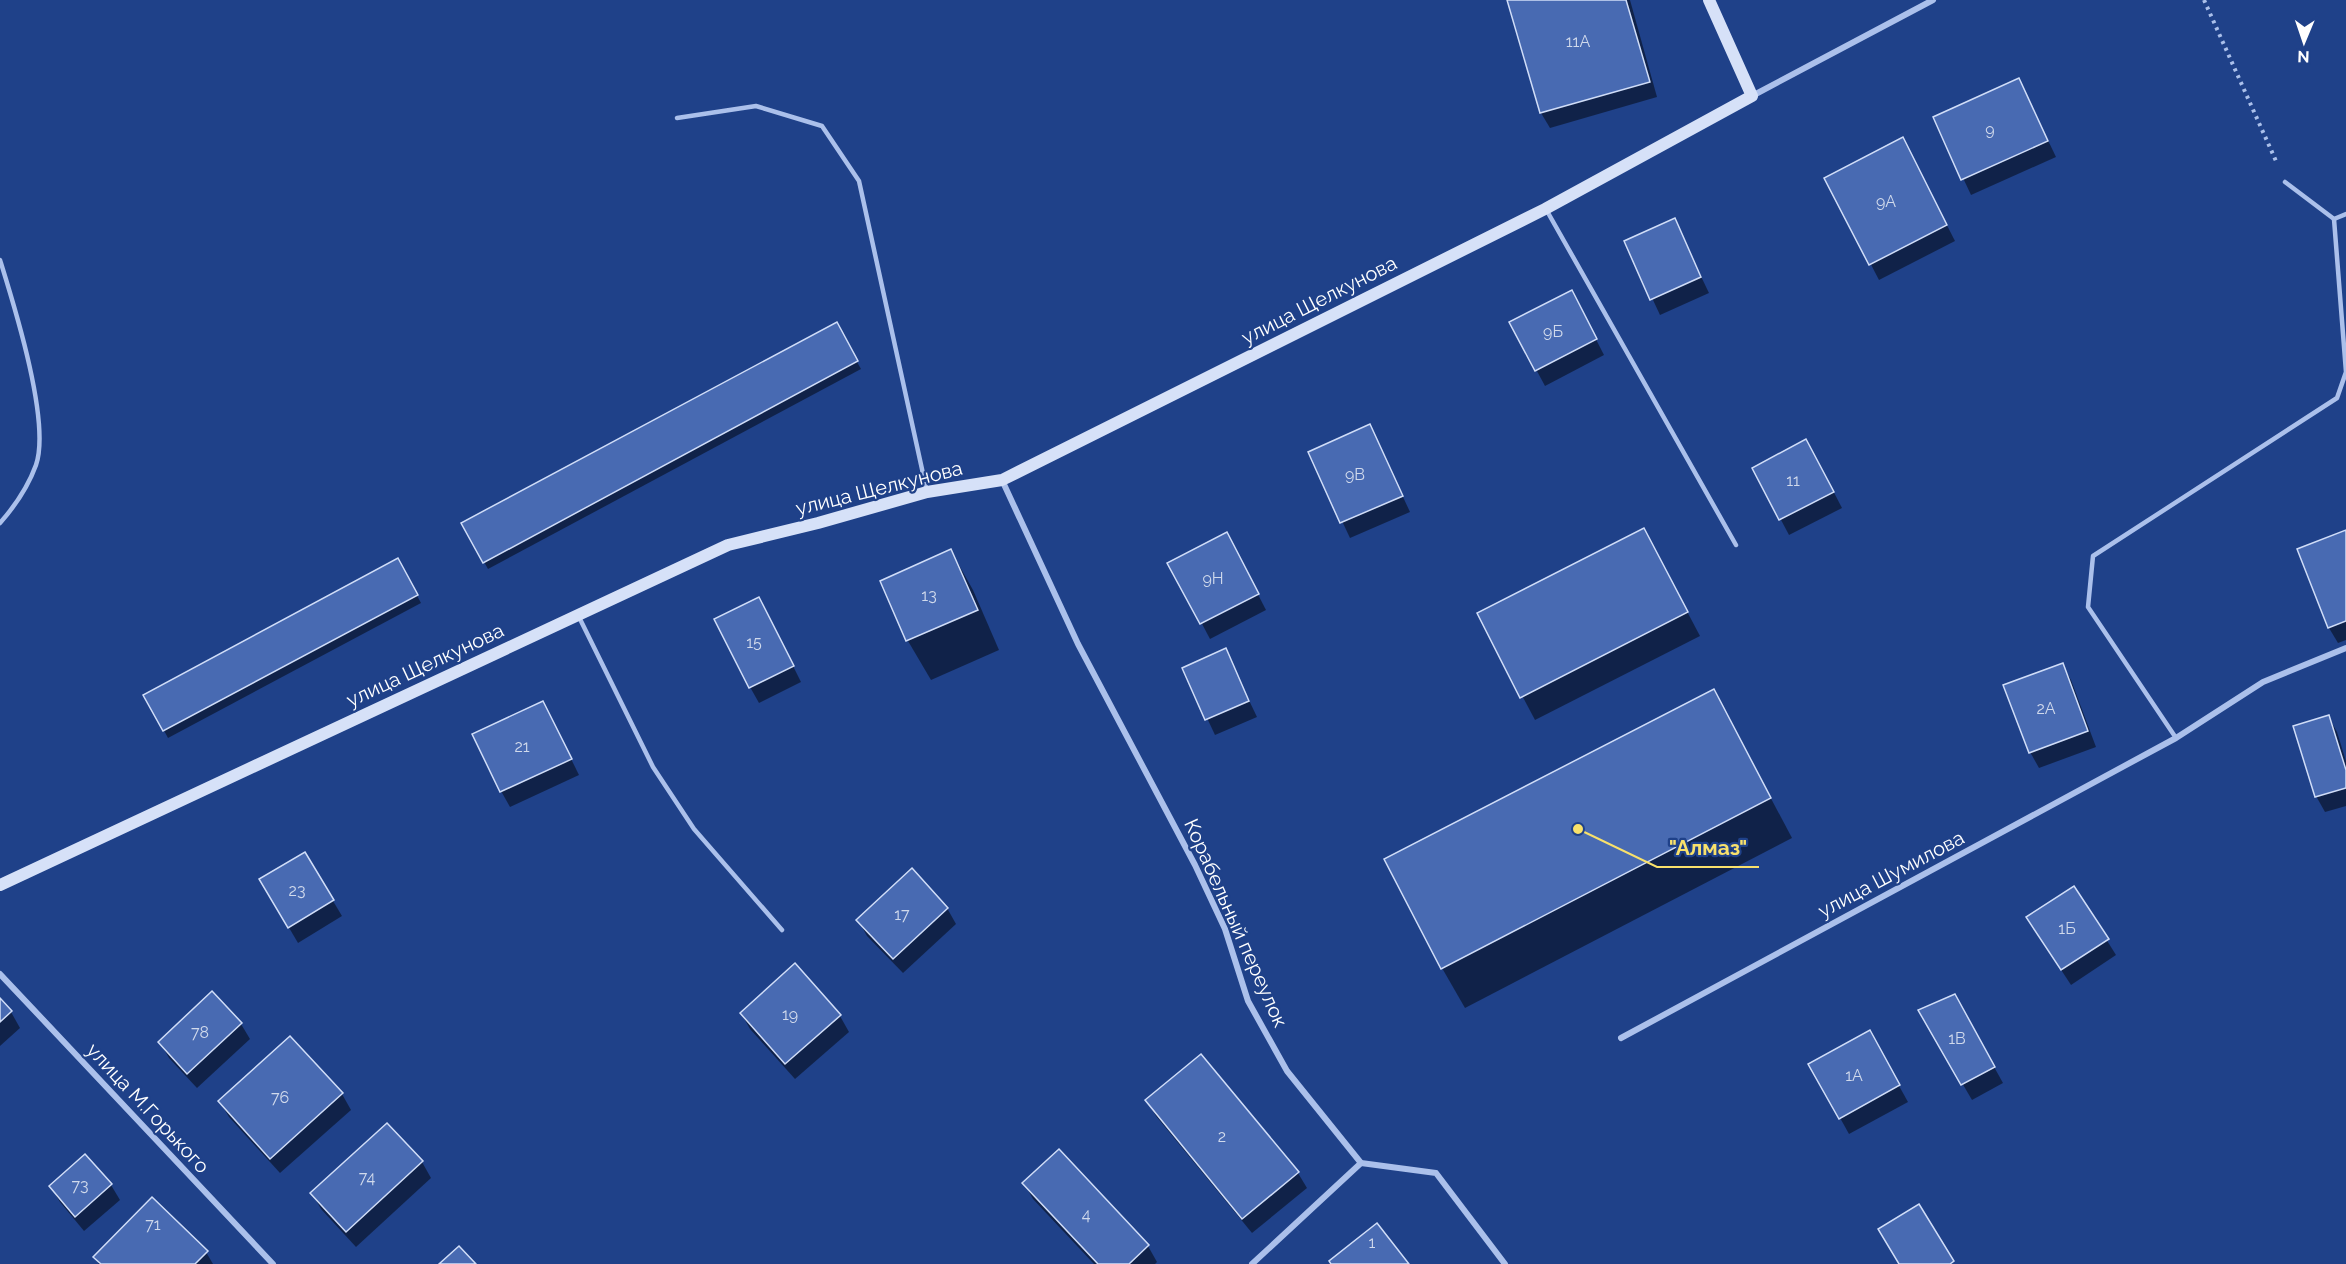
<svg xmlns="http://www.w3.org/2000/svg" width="2346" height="1264" viewBox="0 0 2346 1264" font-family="Raleway,sans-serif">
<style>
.shadow{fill:#0007}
.building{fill:#486ab2;stroke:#d0ddf8;stroke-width:1.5}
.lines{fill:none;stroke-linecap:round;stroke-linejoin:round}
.path{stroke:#abc0eb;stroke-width:4;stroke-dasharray:3 4.5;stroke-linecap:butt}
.lane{stroke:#abc0eb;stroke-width:4.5}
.street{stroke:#abc0eb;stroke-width:6}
.secondary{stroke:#d6e1f8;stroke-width:12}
.labels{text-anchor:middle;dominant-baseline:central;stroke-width:4.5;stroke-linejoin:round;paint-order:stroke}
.number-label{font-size:16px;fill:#d1daec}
.street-label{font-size:20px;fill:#fff;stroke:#1f4189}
.leader{fill:none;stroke:#f9e16b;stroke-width:2}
.callout-dot{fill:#f9e16b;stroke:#1f4189;stroke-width:2}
.callout-label{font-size:21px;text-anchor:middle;font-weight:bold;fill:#f9e16b;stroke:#1f4189;stroke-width:4.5;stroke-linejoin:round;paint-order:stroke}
</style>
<rect width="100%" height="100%" fill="#1f4189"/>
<!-- shadow -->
<g class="shadow">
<polygon points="1509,0 1630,0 1657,97 1550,128 1541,113"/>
<polygon points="2019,80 2056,157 1971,195 1935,118"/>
<polygon points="1911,155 1955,241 1879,280 1826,178"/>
<polygon points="1674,220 1709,293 1660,315 1626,242"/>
<polygon points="1580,308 1604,355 1545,386 1511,323"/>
<polygon points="836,324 861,369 488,569 463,524"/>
<polygon points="1370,426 1410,512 1350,538 1310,453"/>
<polygon points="1815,456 1842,508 1789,535 1754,469"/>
<polygon points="1644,530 1700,636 1535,720 1479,614"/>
<polygon points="2346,531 2346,640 2338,643 2329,628 2299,549"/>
<polygon points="1235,550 1266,610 1210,639 1170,563"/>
<polygon points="951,551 973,590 999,650 931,680 908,641 882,581"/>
<polygon points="398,560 421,603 168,738 145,695"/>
<polygon points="767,614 801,682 759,703 750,687"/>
<polygon points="1225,650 1257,717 1215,735 1184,669"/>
<polygon points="2062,664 2071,680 2096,747 2039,768 2030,752"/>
<polygon points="1714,691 1792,838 1465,1008 1442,968"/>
<polygon points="543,702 579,775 510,807 501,791"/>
<polygon points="2328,716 2337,732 2346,761 2346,806 2325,812 2316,796"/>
<polygon points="305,854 342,916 298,943 261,880"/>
<polygon points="2074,888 2116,955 2071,985 2037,933"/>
<polygon points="947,908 956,924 903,973 867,936 858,920"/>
<polygon points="795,965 840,1016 849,1032 795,1079 750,1029 741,1013"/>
<polygon points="0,1001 11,1012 20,1028 0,1046"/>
<polygon points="1920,1011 1963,1011 2003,1083 1972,1100"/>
<polygon points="241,1024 250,1039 197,1088 169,1058 160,1042"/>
<polygon points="1869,1032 1908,1102 1849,1134 1810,1064"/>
<polygon points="290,1038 342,1094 351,1110 280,1173 229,1117 220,1102"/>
<polygon points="1147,1101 1298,1173 1307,1188 1252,1233 1156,1116"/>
<polygon points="387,1125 422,1162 431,1178 356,1247 321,1209 312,1193"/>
<polygon points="1059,1151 1148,1246 1157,1262 1155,1264 1094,1264 1033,1199 1024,1183"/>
<polygon points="111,1185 120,1200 84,1231 60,1202 51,1187"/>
<polygon points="206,1252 213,1264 99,1264 95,1257"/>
</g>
<!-- building -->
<g class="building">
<polygon points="1507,0 1626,0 1650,82 1540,113"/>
<polygon points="2019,78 2048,141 1961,180 1933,117"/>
<polygon points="1903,137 1947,225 1869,265 1824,178"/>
<polygon points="1675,218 1701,277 1650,300 1624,241"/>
<polygon points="1572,290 1597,339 1535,371 1509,322"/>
<polygon points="837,322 858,361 483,563 461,523"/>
<polygon points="1370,424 1403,496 1340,523 1308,452"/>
<polygon points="1806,439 1834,492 1779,520 1752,468"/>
<polygon points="1644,528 1688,612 1520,698 1477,613"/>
<polygon points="2346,530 2346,621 2328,628 2297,549"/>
<polygon points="1227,532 1259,594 1200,624 1167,563"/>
<polygon points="951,549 978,610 906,641 880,581"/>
<polygon points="398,558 418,595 163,731 143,695"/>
<polygon points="759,597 794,666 749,688 714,619"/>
<polygon points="1226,648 1249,701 1205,720 1182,668"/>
<polygon points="2063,663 2088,731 2029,753 2003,685"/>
<polygon points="1714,689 1771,798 1441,969 1384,859"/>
<polygon points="543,701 572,759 500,792 472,734"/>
<polygon points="2329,715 2346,770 2346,788 2315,797 2293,726"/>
<polygon points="305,852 334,900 288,928 259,879"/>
<polygon points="912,868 948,908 893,959 856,920"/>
<polygon points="2074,886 2109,939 2061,970 2026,917"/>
<polygon points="795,963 841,1015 785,1064 740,1013"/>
<polygon points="212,991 242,1023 187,1074 158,1042"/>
<polygon points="1955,994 1995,1067 1961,1085 1918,1010"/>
<polygon points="0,998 12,1011 0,1022"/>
<polygon points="1870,1030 1900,1085 1839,1119 1808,1064"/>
<polygon points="290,1036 343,1093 270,1159 218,1101"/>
<polygon points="1201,1054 1299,1172 1242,1219 1145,1100"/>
<polygon points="387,1123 423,1161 346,1232 310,1193"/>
<polygon points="1059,1149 1149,1245 1129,1264 1098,1264 1022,1183"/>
<polygon points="85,1154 112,1184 75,1217 49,1186"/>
<polygon points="152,1197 208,1251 195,1264 101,1264 93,1257"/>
<polygon points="1919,1204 1954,1261 1950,1264 1899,1264 1878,1229"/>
<polygon points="1377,1223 1409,1264 1331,1264 1329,1261"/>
<polygon points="459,1246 476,1264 439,1264"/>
</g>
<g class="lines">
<!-- path -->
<polyline class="path" points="2204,0 2276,161"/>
<!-- lane -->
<g class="lane">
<polyline points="677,118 756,106 822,126 859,181 927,492"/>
<polyline points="2285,182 2334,219 2346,214"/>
<polyline points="1547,211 1736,545"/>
<path d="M0 260C14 305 51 422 36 465 28 487 15 506 0 523"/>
<polyline points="579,617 653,767 694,829 782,930"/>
<polyline points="2176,738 2088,607 2093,556 2337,398 2346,372 2334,219"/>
</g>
<!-- street -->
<g class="street">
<polyline points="1752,96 1933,0"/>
<polyline points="1002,480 1078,644 1195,865 1225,929 1248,1001 1287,1071 1361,1163 1436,1173 1505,1264"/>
<polyline points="0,974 273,1264"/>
<polyline points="1621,1038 2176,738 2263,682 2346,648"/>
<polyline points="1252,1264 1361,1163"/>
</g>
<!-- secondary -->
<polyline class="secondary" points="0,885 728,545 818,523 927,492 1002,480 1545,209 1752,96 1709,0"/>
</g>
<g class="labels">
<!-- number labels -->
<g class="number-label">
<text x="1578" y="41">11А</text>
<text x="1990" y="129">9</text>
<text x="1886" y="201">9А</text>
<text x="1553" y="331">9Б</text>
<text x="1355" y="474">9В</text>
<text x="1793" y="480">11</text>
<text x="1213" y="578">9Н</text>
<text x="929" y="595">13</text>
<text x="754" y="642">15</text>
<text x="2046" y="708">2А</text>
<text x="522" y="746">21</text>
<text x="297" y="890">23</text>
<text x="902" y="914">17</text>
<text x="2067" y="928">1Б</text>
<text x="790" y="1014">19</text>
<text x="200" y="1032">78</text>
<text x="1957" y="1038">1В</text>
<text x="1854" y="1075">1А</text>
<text x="280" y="1097">76</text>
<text x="1222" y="1136">2</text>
<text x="367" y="1177">74</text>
<text x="80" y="1185">73</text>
<text x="1086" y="1214">4</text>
<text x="153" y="1224">71</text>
<text x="1372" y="1242">1</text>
</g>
<!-- street labels -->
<g class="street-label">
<text transform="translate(1319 300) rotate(-27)">улица Щелкунова</text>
<text transform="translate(879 488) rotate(-14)">улица Щелкунова</text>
<text transform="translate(425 665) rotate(-25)">улица Щелкунова</text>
<text transform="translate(1891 874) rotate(-28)">улица Шумилова</text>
<text transform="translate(1236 923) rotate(66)">Корабельный переулок</text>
<text transform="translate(148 1108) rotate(47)">улица М.Горького</text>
</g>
</g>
<!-- callouts -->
<path class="leader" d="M1578 829L1657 867H1759"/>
<circle class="callout-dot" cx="1578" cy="829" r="6"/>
<g class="callout-label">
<text x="1708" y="855">"Алмаз"</text>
</g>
<!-- north arrow -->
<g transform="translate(2304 42) rotate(182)" stroke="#1f4189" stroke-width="4.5" paint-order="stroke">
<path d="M0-4.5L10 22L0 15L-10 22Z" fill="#ffffff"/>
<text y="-9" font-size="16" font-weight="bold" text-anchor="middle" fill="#ffffff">N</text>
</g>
</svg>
